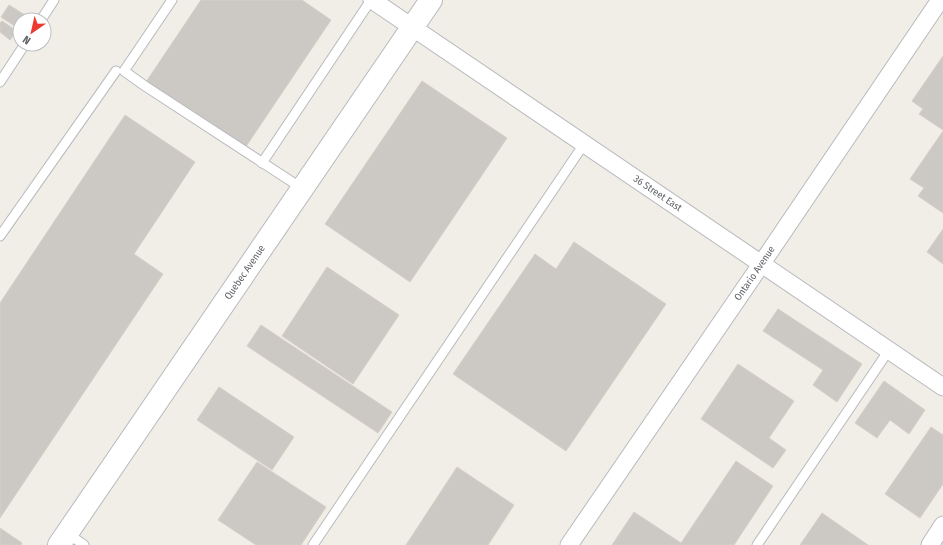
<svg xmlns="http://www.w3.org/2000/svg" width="943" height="545" viewBox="0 0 943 545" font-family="'Fira Sans Condensed',sans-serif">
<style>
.building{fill:#ccc9c4;stroke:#d6d0c5}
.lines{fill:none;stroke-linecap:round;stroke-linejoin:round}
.service-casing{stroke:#b8babe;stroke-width:11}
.minor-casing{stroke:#b8babe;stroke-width:19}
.tertiary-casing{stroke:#b8babe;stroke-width:24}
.service{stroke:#fff;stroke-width:9}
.minor{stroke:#fff;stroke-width:17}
.tertiary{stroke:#fff;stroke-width:22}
.labels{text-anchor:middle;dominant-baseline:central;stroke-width:3;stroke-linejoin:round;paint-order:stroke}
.street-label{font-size:10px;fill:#5f6368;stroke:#fff}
</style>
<rect width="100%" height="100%" fill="#f1eee7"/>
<!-- building -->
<g class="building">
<polygon points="201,0 302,0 331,20 245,148 146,82"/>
<polygon points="9,5 28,17 26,20 20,20 19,29 1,17"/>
<polygon points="2,21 17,31 10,40 0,32 0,23"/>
<polygon points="943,56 943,130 919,114 923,109 912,101"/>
<polygon points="422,81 507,138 410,282 325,224"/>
<polygon points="125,115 195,162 134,254 163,274 0,518 0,303"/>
<polygon points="943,131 943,213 918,196 924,188 910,179"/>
<polygon points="943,229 943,264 927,252"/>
<polygon points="574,242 666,304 566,451 453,374 535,254 556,269"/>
<polygon points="327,267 399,315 353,384 282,336"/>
<polygon points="778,309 862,364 837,402 813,385 823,370 763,331"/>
<polygon points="261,325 392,412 378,433 247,346"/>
<polygon points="738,364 794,401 769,438 786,450 773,468 701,419"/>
<polygon points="884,381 925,410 909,434 890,420 877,438 855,423"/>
<polygon points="219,387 294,437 272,470 197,420"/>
<polygon points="931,427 943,435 943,484 920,518 885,494"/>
<polygon points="736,461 773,486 734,545 612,545 634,512 681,543"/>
<polygon points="257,462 326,507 301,545 256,545 218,520"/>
<polygon points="457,467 514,505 488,545 406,545"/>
<polygon points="822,513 868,545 800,545"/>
<polygon points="0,528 22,543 21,545 0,545"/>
</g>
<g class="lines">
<!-- service casing -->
<g class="service-casing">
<g id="service">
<polyline points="172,0 124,71 145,86 303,189"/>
<polyline points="41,20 54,0"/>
<polyline points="0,82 25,44"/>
<polyline points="262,163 371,0"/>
<polyline points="0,236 116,71"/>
<polyline points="67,533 84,545"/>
<polyline points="313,545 584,144"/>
<polyline points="757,545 889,350"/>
</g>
</g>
<!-- minor casing -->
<g class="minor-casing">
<g id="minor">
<path id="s1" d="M372 0 943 387"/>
<path id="s2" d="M569 545 762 263 940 0"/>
<polyline points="930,545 943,525"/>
</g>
</g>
<!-- tertiary casing -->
<g class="tertiary-casing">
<g id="tertiary">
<path id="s3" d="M59 545 431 0"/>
</g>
</g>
<!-- service -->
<use href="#service" class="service"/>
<!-- minor -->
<use href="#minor" class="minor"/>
<!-- tertiary -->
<use href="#tertiary" class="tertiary"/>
</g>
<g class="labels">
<!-- street labels -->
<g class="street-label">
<text stroke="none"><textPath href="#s1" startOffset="345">36 Street East</textPath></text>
<text stroke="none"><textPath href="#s3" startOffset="330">Quebec Avenue</textPath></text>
<text stroke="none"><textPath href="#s2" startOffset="329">Ontario Avenue</textPath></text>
</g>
</g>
<!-- north arrow -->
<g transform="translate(32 32) rotate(214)"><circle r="19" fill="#ffffff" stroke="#bfc1c3"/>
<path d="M0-3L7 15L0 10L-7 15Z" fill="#ed3932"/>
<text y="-6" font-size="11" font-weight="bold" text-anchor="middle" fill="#5f6368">N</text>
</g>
</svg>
